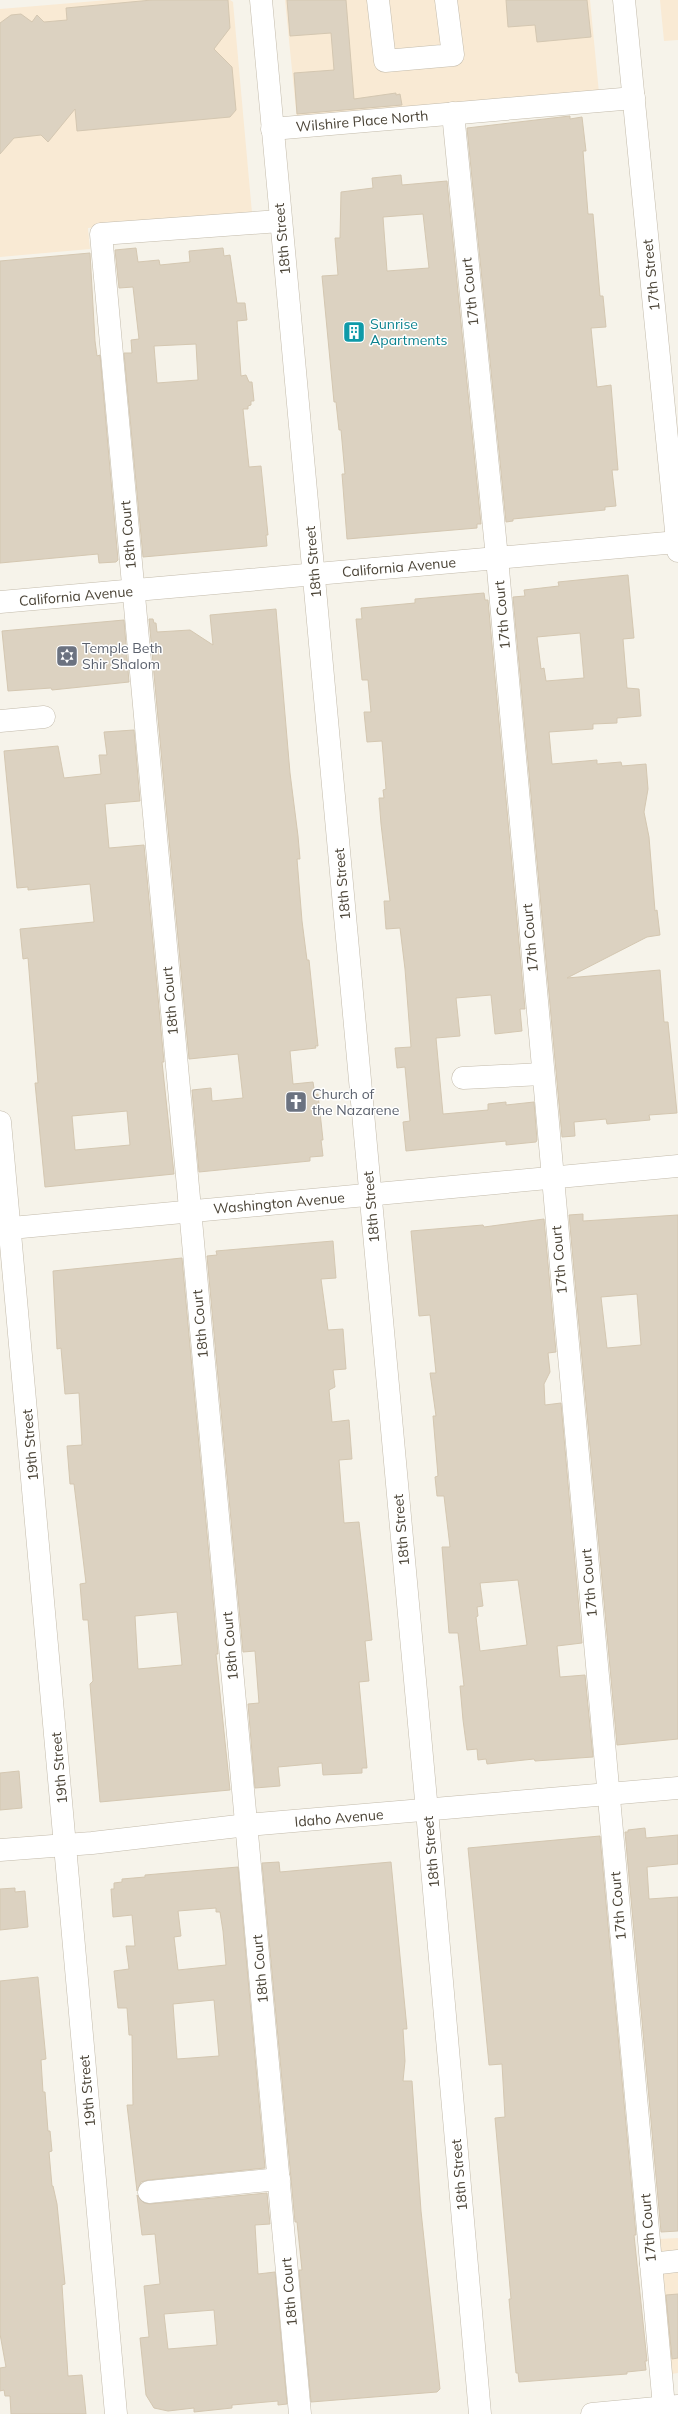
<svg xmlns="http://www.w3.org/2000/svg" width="678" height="2414" viewBox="0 0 678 2414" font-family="Mulish,sans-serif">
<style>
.commercial{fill:#f9ead4}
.building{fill:#dcd2c1;stroke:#d4c7b1;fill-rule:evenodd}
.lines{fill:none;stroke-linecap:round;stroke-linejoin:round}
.minor-casing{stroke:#c3bbab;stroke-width:23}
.minor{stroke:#fff;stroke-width:22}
.labels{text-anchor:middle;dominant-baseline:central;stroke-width:3;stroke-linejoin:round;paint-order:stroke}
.street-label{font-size:14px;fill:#4b4437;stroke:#fff}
.culture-label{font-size:14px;fill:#0d838f;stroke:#fff;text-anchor:start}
.worship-label{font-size:14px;fill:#5b616d;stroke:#fff;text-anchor:start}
</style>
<rect width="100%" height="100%" fill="#f6f3ea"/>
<!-- commercial -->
<g class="commercial">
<polygon points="108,0 230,0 233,2 252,213 88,228 90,249 0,257 0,9"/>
<polygon points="285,0 590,0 599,93 297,120"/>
<polygon points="660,0 678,0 678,40 664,41"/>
<polygon points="678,2238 678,2373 671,2374 659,2239"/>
</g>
<!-- building -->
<g class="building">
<polygon points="152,0 228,0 230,28 214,49 232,67 236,110 230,117 77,131 75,109 48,142 41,135 14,138 0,154 0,23 11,15 21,14 32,22 37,15 44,22 67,20 66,8"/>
<polygon points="287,0 346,0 354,99 396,93 396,95 400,94 402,105 297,114 294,73 334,70 331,33 290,36"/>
<polygon points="506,0 587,0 591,37 537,42 535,25 508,27"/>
<polygon points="570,116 570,119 582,117 586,151 583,151 588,214 593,214 600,296 603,296 606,327 591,328 597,387 611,385 618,470 612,470 616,506 605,507 605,510 513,519 513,521 506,522 467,128"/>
<path d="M401 175 402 185 447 181 481 524H477V528L347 539 342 474H345L341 430H339L336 402H334L322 276 338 275 335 238H340L341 192 373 188 372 178ZM423 214 429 268 387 271 383 217Z"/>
<path d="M136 248 138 262 159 260 160 265 190 262 189 251 223 248 224 256 230 255 237 303H245L247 320 237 321 241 376 246 375 249 382H252L254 401H251V405L248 406V409H243L249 467 261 466 268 535H266L267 546 143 557 124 353H132L131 340 139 339 133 287 119 288 115 250ZM196 344 198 380 157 383 154 346Z"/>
<polygon points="90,253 95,341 97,356 100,355 118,560 116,562 99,563 98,554 0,563 0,261"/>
<path d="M628 575 634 638 623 639 627 688 639 689 641 716 617 718V723L593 724V729L549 732 552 764 597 760V764L621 762 622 766 646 764 648 789 644 812 649 837 655 911 657 910 660 935 647 937 567 978 660 970 664 1022H668L677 1113 649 1115 650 1120 607 1124 606 1119 574 1122 575 1136 562 1137 513 597 525 596 524 590 559 586 558 582ZM580 633 584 678 546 681 544 668 541 669 537 637Z"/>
<polygon points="484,593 485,600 488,600 525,1009 520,1009 522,1031 495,1034 491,995 456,998 460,1036 436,1038 443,1114 488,1110 488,1104 506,1102 506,1105 534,1102 537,1140 536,1142 506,1145 506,1141 406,1151 403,1122 410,1121 405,1067 397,1068 395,1048 411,1047 405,969 400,928 386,929 384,901 390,901 381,824 379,798 384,798 383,790 386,789 382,741 367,742 364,712 371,712 368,680 362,680 356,619 362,619 361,608 415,603 415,599"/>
<polygon points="276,609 290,773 298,836 300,859 297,859 302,921 307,960 309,960 318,1046 315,1046 316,1048 290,1051 293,1084 313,1082 315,1095 318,1094 323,1140 321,1140 323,1156 310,1157 310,1161 199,1172 192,1090 211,1088 212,1101 243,1098 238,1054 189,1059 149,619 153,619 154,623 156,623 157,632 190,630 213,645 210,615"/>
<polygon points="124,620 129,682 52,690 51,688 8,691 2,631"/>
<path d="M134 730 140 801 105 804 109 848 144 845 164 1062H162L174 1174 45 1187 35 1083H38L28 958 23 959 20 929 94 922 90 884 28 890V887L17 888 4 751 58 746 64 778 101 774 99 755H107L104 732ZM127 1111 130 1145 75 1150 72 1116Z"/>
<path d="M583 1214V1221L678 1215V1739L617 1745 569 1215ZM637 1294 641 1345 607 1348 601 1297Z"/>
<path d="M544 1219 556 1352 548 1353 550 1372 544 1384 545 1405 561 1403 582 1643 557 1646 560 1677 585 1675 593 1757 535 1761 534 1759 487 1764 486 1759 478 1760 477 1749 467 1750 463 1720 460 1686H464L458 1633H449L442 1547H450L444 1496H437L435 1477 438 1476 433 1416H436L430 1373H436L430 1315 419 1316 411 1231 483 1225 484 1227ZM518 1580 527 1645 480 1651 476 1617 478 1616 477 1607 483 1606 480 1583Z"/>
<polygon points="333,1241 336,1278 321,1279 328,1330 343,1329 346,1369 333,1370 335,1387 329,1390 332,1422 349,1420 352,1459 339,1460 344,1523 359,1522 368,1601 372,1640 365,1641 369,1681 359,1682 367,1768 362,1768 362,1773 323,1775 322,1763 278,1767 280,1786 255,1788 248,1704 259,1703 255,1651 243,1652 207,1256 217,1255 216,1251"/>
<path d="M182 1258 218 1654H216L230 1790 100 1802 90 1684 93 1681 88 1620H83L80 1584 86 1583 74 1484H70L67 1446 82 1445 79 1393 65 1394 61 1348 57 1349 53 1271ZM177 1612 182 1665 138 1669 135 1616Z"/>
<polygon points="19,1771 22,1808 0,1810 0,1773"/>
<polygon points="645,1828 646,1838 678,1835 678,1864 647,1867 649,1899 678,1897 678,2231 661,2232 625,1832 628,1832 628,1830"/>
<polygon points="600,1836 636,2235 634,2235 647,2361 645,2361 646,2370 627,2372 627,2374 519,2382 518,2373 516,2373 510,2310 509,2299 511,2299 495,2118 505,2117 502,2064 489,2065 468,1848"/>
<polygon points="279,1862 280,1872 391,1862 407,2029 403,2029 405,2061 403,2081 412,2081 421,2211 440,2389 437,2392 311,2402 299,2270 302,2270 297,2222 295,2222 262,1863"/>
<path d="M238 1867 265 2168 148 2180 141 2182 137 2191 127 2105H133L132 2035H129L127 2008H118L114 1971 129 1969 126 1946H135L132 1915 113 1917 111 1889H114V1883L122 1882V1879L145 1877V1875ZM216 1908V1912H220L223 1931 226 1965 178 1970 174 1937 181 1936 178 1911ZM214 2000 219 2056 177 2059 173 2004Z"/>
<polygon points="15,1888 15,1892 25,1891 28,1927 0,1930 0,1889"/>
<polygon points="38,1977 46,2059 41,2060 43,2092 45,2092 48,2131 50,2131 52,2151 49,2152 52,2186 53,2186 57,2204 65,2284 62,2285 68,2376 82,2375 86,2414 11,2414 10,2396 5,2396 4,2390 0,2391 0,2368 6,2367 0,2334 0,1981"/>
<path d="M267 2193 270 2224 255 2225 258 2274 275 2272 287 2404 278 2405V2401L232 2405V2408L194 2412V2408L168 2411 154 2408 146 2395 140 2338 149 2337 144 2286 160 2284 155 2234 142 2235 137 2195 144 2203 150 2204ZM214 2310 217 2345 168 2349 164 2314Z"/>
<polygon points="678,2294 678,2358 672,2359 666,2295"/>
</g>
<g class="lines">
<!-- minor casing -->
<g class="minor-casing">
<g id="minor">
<polyline points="261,0 427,1811 480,2414"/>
<polyline points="378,0 385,61 453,55 446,0"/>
<polyline points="624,0 678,551"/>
<polyline points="453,113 497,558 664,2407"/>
<polyline points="272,129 634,98"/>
<polyline points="280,221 101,234 300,2414"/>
<polyline points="0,602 678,542"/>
<polyline points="0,721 44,717"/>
<polyline points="463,1078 542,1074"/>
<polyline points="0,1122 116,2414"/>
<polyline points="0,1229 678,1166"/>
<polyline points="0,1850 92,1843 247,1825 678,1788"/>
<polyline points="149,2192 279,2179"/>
<polyline points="651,2264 678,2261"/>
<polyline points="592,2414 678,2406"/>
</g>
</g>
<!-- minor -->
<use href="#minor" class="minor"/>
</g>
<!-- icons -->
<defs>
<g id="building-square" transform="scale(1.15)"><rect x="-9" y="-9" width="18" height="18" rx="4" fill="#0f9aa8" stroke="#fff"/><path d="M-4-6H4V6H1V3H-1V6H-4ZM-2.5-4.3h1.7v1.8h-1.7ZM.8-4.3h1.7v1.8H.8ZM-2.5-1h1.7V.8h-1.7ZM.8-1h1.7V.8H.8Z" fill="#fff"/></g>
<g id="synagogue-square" transform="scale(1.15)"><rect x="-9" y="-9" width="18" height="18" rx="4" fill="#6b7280" stroke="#fff"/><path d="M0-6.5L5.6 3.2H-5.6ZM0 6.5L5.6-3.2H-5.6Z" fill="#fff"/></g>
<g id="church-square" transform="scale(1.15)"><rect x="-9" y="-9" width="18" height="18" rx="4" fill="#6b7280" stroke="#fff"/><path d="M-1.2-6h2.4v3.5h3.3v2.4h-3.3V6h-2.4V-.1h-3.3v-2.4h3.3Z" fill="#fff"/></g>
</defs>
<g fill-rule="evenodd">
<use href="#building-square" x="354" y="332"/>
<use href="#synagogue-square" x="67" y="656"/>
<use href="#church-square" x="296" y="1102"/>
</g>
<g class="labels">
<!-- street labels -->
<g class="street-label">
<text transform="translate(362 121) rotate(-5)">Wilshire Place North</text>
<text transform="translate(282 239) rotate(-95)">18th Street</text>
<text transform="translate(651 275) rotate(-96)">17th Street</text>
<text transform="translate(470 292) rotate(-96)">17th Court</text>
<text transform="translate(128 535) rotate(-95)">18th Court</text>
<text transform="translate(313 562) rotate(-95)">18th Street</text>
<text transform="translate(399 567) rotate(-5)">California Avenue</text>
<text transform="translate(76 596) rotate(-5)">California Avenue</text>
<text transform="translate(502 615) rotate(-95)">17th Court</text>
<text transform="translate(342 884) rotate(-95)">18th Street</text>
<text transform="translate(530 938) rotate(-95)">17th Court</text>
<text transform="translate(170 1001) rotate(-95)">18th Court</text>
<text transform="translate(279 1203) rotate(-5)">Washington Avenue</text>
<text transform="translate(371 1207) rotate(-95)">18th Street</text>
<text transform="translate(559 1260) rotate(-95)">17th Court</text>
<text transform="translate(200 1324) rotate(-95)">18th Court</text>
<text transform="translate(30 1445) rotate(-95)">19th Street</text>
<text transform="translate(401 1530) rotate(-95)">18th Street</text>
<text transform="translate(589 1583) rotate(-95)">17th Court</text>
<text transform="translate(230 1646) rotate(-95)">18th Court</text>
<text transform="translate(59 1768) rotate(-95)">19th Street</text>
<text transform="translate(339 1818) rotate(-5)">Idaho Avenue</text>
<text transform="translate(431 1852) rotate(-95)">18th Street</text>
<text transform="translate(618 1906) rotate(-95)">17th Court</text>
<text transform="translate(260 1969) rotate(-95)">18th Court</text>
<text transform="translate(87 2091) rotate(-95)">19th Street</text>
<text transform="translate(459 2175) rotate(-95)">18th Street</text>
<text transform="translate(648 2228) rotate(-95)">17th Court</text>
<text transform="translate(289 2292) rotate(-95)">18th Court</text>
</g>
<!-- culture labels -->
<g class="culture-label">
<text x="370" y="324">Sunrise<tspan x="370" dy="16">Apartments</tspan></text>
</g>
<!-- worship labels -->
<g class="worship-label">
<text x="82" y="648">Temple Beth<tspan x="82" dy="16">Shir Shalom</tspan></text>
<text x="312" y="1094">Church of<tspan x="312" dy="16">the Nazarene</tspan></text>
</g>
</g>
</svg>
